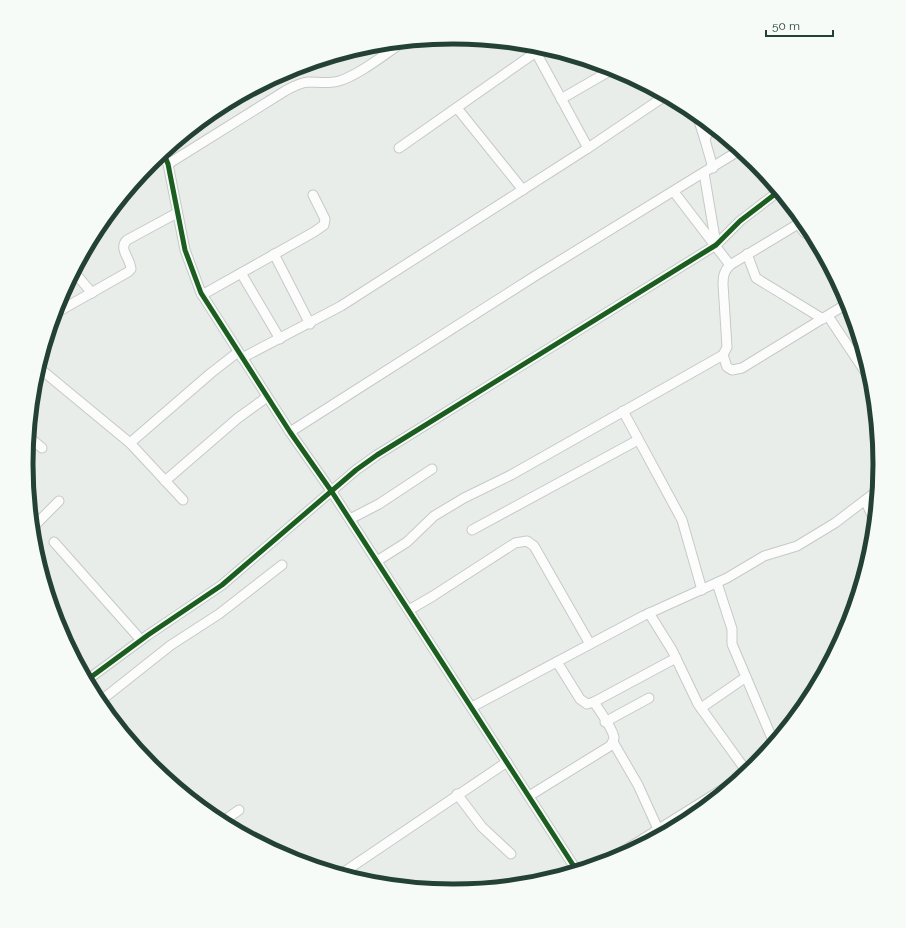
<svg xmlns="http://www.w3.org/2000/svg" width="906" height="928" viewBox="0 0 906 928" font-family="Raleway,sans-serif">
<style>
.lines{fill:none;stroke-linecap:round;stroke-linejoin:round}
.street-casing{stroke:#c5cac7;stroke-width:11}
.street{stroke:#fcfcfc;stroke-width:9}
.cycleway-casing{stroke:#f7fbf8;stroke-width:8}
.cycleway{stroke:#1b5e20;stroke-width:5}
.rim{fill:none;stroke:#244135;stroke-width:5}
</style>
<rect width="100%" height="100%" fill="#e8edea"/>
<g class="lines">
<!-- street casing -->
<g class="street-casing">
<g id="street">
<polyline points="532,45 588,148"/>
<polyline points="561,99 613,69"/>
<polyline points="457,108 523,190"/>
<polyline points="697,115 705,140"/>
<polyline points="399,148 536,52"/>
<polyline points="163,152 168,164 185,250 201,293 290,432 332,492 577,871"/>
<path d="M168 164 285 91C292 87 299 83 308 82 318 82 329 84 339 81 359 75 385 54 403 42"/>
<polyline points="713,168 705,140 707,134 715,129"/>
<polyline points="704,173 716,244"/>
<polyline points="674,192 730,265"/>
<polyline points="798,224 805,233 813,236"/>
<polyline points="274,254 310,324"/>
<polyline points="747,254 756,278 823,319"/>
<polyline points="74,272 92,293"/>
<polyline points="241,273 280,339"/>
<polyline points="202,295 314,232 324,225 325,219 313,195"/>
<path d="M54 314 128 272 131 269C130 257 118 249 127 240L177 213"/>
<polyline points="828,316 872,382"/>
<polyline points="723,355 727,367 732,370 742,368 848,303"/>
<polyline points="242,358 341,306 588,148 665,96"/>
<polyline points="38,367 130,443 183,500"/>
<polyline points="623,411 682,520 702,590"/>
<polyline points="290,432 535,276 740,150"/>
<polyline points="29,437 42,448"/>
<polyline points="130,443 211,373 238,352"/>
<polyline points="165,481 238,418 267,397"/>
<polyline points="865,500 874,520"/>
<polyline points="350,519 379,504 432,469"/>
<polyline points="32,528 59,501"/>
<polyline points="472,530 638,440"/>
<polyline points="54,542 141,640"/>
<path d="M377 561 407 542 434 516 464 498 511 475 723 355 727 347 723 284C723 276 724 271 730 265L803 221"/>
<polyline points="717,583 732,629 732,644 774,743"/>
<polyline points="409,610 433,596 515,543 527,541 534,546 590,644"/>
<polyline points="649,613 672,650 698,704 747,772"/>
<polyline points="557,662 580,699 587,704 594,702 676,658"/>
<polyline points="87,680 148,635 222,585 356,470 377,455 716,245 740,221 779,191"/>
<polyline points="99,702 171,645 219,614 282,565"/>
<polyline points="472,707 643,616 727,578 764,556 797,546 835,523 877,491"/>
<polyline points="701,708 746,677"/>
<polyline points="605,722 649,698"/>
<polyline points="613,742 638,785 658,829"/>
<polyline points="457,794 482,827 511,854"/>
<path d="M529 796 610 746C612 743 614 741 614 737 611 725 600 712 594 702"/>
<polyline points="222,822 239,810"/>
<polyline points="606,862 739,779"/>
<polyline points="341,874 507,762"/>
</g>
</g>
<!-- street -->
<use href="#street" class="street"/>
<!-- cycleway casing -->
<g class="cycleway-casing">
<g id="cycleway">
<polyline points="163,152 168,164 185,250 201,293 290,432 332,492 577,871"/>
<polyline points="87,680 148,635 222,585 356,470 377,455 716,245 740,221 779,191"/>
</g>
</g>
<!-- cycleway -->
<use href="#cycleway" class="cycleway"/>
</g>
<!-- crop -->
<path d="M0 0H906V928H0ZM33 464a420 420 0 1 1 840 0a420 420 0 1 1-840 0Z" fill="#f7fbf8" fill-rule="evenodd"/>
<path class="rim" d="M33 464a420 420 0 1 1 840 0a420 420 0 1 1-840 0Z"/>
<!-- scale -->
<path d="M766 30v6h67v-6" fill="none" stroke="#244135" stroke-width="2"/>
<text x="772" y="30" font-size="12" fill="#244135" stroke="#f7fbf8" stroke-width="3" paint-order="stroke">50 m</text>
</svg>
